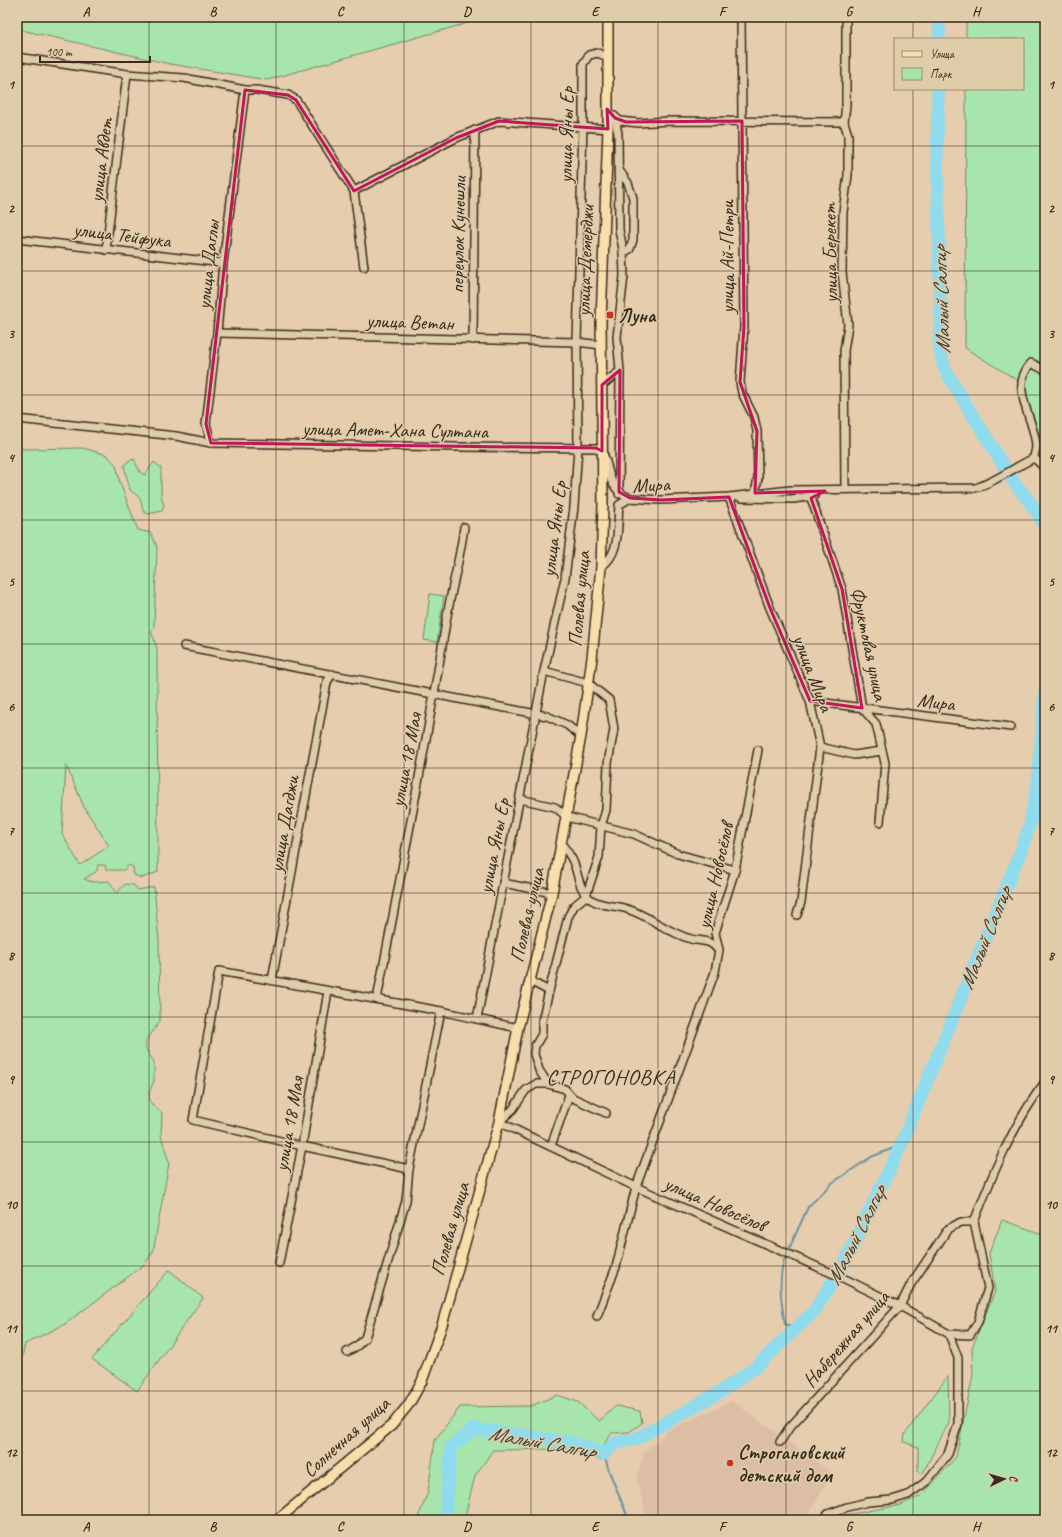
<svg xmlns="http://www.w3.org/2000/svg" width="1062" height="1537" viewBox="0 0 1062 1537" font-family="Caveat,sans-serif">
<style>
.built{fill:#dbbea3}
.green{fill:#a7e5ad;stroke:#718866;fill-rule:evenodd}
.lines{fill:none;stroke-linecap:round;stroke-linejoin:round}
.stream{stroke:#6d959b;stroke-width:2}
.river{stroke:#8edcee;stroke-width:13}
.minor-casing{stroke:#3b2a1e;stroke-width:10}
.major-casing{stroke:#3b2a1e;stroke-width:12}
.minor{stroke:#dfcdaa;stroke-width:7}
.major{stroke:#f9deab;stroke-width:9}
.marked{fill:none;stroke:#c2185b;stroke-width:3;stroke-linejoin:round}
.grid{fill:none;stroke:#3b2a1e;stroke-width:1;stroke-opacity:0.55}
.poi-dot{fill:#c8321e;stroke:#dfcdaa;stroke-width:1.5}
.labels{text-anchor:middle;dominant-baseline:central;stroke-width:3;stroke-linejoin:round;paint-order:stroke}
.street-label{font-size:20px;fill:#3b2a1e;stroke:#dfcdaa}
.poi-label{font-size:20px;font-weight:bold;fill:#3b2a1e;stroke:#dfcdaa;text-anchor:start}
.water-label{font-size:21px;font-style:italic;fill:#433c33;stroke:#dfcdaa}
.quarter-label{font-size:22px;letter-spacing:1px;fill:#3b2a1e;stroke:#dfcdaa}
.neatline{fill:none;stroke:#3b2a1e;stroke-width:1.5}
.grid-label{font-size:13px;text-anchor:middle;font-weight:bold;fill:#3b2a1e}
</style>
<rect width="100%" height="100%" fill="#e6cdae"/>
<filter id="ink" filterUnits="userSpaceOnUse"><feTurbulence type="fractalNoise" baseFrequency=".025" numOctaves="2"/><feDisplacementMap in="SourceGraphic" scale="8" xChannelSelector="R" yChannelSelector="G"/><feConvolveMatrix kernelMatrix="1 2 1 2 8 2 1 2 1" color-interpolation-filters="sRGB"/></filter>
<g filter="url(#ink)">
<!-- built -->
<polygon class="built" points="732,1401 832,1473 805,1520 647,1520 637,1478 644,1453 669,1430"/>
<!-- green -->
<g class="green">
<polygon points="17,17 489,17 267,80 170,64 17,29"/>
<polygon points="966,17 1045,17 1045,452 1022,383 965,348 966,89 1023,89 1023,39 966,39"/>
<path d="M17 447 24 449 83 448 107 455 116 465 120 483 138 530 151 533 157 547 154 627 151 631 157 648 158 872 142 878 134 875 133 867 129 865 124 870H106L105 865H98L97 871 84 879 92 882 109 881 117 893 125 884 134 885 138 890 154 887 159 941 160 1021 146 1041V1049L154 1062V1081L149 1093 150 1102 162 1113 161 1135 169 1163 153 1252 145 1264 65 1324 25 1344 22 1357 17 1359ZM66 765 84 807 109 846 80 865 62 834Z"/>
<polygon points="134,459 140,472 145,475 154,462 161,468 161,496 164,505 162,511 148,514 143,511 140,498 130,490 124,466 128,461"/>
<polygon points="430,594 444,596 437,642 424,640"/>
<polygon points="1002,1220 1045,1235 1045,1520 831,1520 834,1517 901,1505 922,1495 956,1457 973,1375 972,1348 995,1291 989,1253"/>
<polygon points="169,1270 203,1298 137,1391 92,1359"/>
<polygon points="948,1376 949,1422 922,1475 918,1472 918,1447 904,1442 905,1434"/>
<polygon points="557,1395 578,1402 599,1421 616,1406 640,1411 642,1423 629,1432 612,1433 605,1443 602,1460 566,1449 493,1450 475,1476 464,1520 417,1520 428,1492 435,1440 460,1407 531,1406"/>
</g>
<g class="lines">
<!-- stream -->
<g class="stream">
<polyline points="788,1251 808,1207 832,1183 871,1157 901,1145"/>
<path d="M786 1255C777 1277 781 1301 785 1324L797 1328"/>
<polyline points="604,1454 609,1471 629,1520"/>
</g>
<!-- river -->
<g class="river">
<polyline points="939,39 939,17"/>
<path d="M938 89 937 154 941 322C937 340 940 353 945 370L1011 478 1038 513 1045 528"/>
<polyline points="445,1520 451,1447 474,1429 572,1443 604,1454 615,1443 636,1439 720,1392 756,1367 814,1311 845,1262 901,1145 1020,853 1030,824 1038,783 1045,692"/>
</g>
<!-- minor casing -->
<g class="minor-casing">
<g id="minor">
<polyline points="741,17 744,327 740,382 742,393 754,417 757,431 758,478 755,493"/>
<polyline points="17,57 127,74 184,78 245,90 257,90 288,95 296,100 354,191 364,267"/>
<polyline points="613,115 620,121 638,123 669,121 844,122"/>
<polyline points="615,118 618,134 619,230 623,249 624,276 617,337 620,371 619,494"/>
<polyline points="619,170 628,183 633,198 633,240 630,249 623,253"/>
<polyline points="354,191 456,138 499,121 608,129"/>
<polyline points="17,239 223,263"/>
<polyline points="106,250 127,74"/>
<polyline points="217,333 577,342 601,345"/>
<polyline points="473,340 475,130"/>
<polyline points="602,385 620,371"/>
<path d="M17 419 176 436 211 443 457 447 596 448C614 456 600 486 630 498"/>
<polyline points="211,443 206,424 217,333 223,263 245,90"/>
<path d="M1034 458C1034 454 1036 450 1036 446 1035 419 1008 388 1031 363L1045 370"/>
<polyline points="1034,458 1045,468"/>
<polyline points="845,489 844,351 848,325 842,272 843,212 848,175 848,135 844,122 846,105 846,17"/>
<polyline points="729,497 770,608 810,701 820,747 801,902 797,915"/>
<polyline points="741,498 793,499 814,496"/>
<polyline points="811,498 842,589 862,708 876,724 885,763 880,822"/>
<path d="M601 567C621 553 617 527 619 505L630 498 661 500 729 497 790 490 975 488C993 483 1015 467 1034 458"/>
<polyline points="184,646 547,716 567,725 581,736"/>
<polyline points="544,671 588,683 609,700 614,729 608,763 606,810 601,826 599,857 586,896 574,906 568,917 549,991 542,1021 542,1034 535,1046 534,1054 539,1070 548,1084"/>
<polyline points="810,701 1011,727"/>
<polyline points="820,747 854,755 882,751"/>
<polyline points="520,799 555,807 567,817 634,834 678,854 735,870"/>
<path d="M561 843C566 850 572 857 574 864 578 874 579 888 587 896 596 906 615 905 627 909 650 916 668 933 691 939 703 942 710 939 718 950"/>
<polyline points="503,883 552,893"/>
<polyline points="272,980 327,682 332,674"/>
<polyline points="530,981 549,991"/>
<path d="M377 999C401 874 426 748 446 622 451 590 460 559 464 527"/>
<polyline points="441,1011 409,1169 302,1146 193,1120 219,971 441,1011 518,1028"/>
<polyline points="477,1019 544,671 565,578 574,507 578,447 577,342 583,126 583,64 589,55 598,53 607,57"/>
<polyline points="606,1113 573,1098 565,1089 548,1084 536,1084 526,1090 513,1109 499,1122 636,1187 845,1279 900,1306 949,1334 958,1358 958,1424 948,1454 927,1481 908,1495 892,1500 868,1502 847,1507 828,1514 823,1520"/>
<polyline points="551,1146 569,1095"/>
<polyline points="279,1263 302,1146 328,991"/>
<polyline points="597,1316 616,1267 636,1187 715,972 719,950 715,933 735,870 758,750"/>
<polyline points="949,1334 970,1335 978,1322 988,1288 974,1222"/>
<polyline points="347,1352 357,1346 365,1338 406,1201 409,1169"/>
<path d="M780 1442 789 1428 900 1306 911 1284 948 1229 961 1222H974C993 1173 1013 1124 1045 1082"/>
</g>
</g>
<!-- major casing -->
<g class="major-casing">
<polyline id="major" points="277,1520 392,1425 409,1404 422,1381 442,1325 499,1122 518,1028 552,893 581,736 592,658 601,567 603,505 601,322 608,129 608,17"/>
</g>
<!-- minor -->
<use href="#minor" class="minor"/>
<!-- major -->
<use href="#major" class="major"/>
</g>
</g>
<!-- marked area -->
<path class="marked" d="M245 90 288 95 296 100 354 191 456 138 499 121 608 129 607 109 615 118 626 122 742 121 744 327 740 382 757 431 755 493 825 491 811 498 842 589 862 708 810 701 770 608 729 497 661 500 630 498 619 492 620 370 602 385V451L596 448 211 443 206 424Z"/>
<!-- grid -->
<path class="grid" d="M149 17V1520M276 17V1520M404 17V1520M531 17V1520M658 17V1520M786 17V1520M913 17V39M913 89V1520M17 146H1045M17 271H1045M17 395H1045M17 520H1045M17 644H1045M17 768H1045M17 893H1045M17 1017H1045M17 1142H1045M17 1266H1045M17 1391H1045"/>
<!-- markers -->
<g class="poi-dot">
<rect x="606" y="311" width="8" height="8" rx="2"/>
<circle cx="730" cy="1463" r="4"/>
</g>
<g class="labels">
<!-- street labels -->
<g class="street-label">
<text transform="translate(566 135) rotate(-89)">улица Яны Ер</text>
<text transform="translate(101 160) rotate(-83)">улица Авдет</text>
<text transform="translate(122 235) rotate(7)">улица Тейфука</text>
<text transform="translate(458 235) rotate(-89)">переулок Кунешли</text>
<text transform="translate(830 253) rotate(-91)">улица Берекет</text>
<text transform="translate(727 257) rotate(-90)">улица Ай-Петри</text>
<text transform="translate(585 261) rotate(-88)">улица Демерджи</text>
<text transform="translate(208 265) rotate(-84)">улица Даглы</text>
<text transform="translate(410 322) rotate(2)">улица Ветан</text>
<text transform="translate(395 430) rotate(1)">улица Амет-Хана Султана</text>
<text transform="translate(651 485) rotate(-3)">Мира</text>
<text transform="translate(554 529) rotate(-83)">улица Яны Ер</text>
<text transform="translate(579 599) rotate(-85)">Полевая улица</text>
<text transform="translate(869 644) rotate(78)">Фруктовая улица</text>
<text transform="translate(813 673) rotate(69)">улица Мира</text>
<text transform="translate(936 702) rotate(7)">Мира</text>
<text transform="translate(406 760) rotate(-79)">улица 18 Мая</text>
<text transform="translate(284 824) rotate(-80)">улица Дагджи</text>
<text transform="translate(494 846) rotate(-79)">улица Яны Ер</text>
<text transform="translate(715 876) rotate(-77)">улица Новосёлов</text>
<text transform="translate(527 915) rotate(-77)">Полевая улица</text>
<text transform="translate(289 1124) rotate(-80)">улица 18 Мая</text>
<text transform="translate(715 1204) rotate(24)">улица Новосёлов</text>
<text transform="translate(450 1229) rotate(-74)">Полевая улица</text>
<text transform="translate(846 1339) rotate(-49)">Набережная улица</text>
<text transform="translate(346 1437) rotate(-42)">Солнечная улица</text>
</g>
<!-- poi labels -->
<g class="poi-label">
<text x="618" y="315">Луна</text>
<text x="738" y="1452">Строгановский<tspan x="738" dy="23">детский дом</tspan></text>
</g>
<!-- water labels -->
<g class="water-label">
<text transform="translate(941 300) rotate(-92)">Малый Салгир</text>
<text transform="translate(985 938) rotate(-68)">Малый Салгир</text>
<text transform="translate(856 1235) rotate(-63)">Малый Салгир</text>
<text transform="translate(542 1442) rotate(10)">Малый Салгир</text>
</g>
<!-- quarter labels -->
<g class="quarter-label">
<text x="611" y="1077">СТРОГОНОВКА</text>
</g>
</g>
<!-- margin -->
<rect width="1062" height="1537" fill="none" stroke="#dfcdaa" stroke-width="44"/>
<!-- legend -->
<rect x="894" y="38" width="130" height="52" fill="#dfcdaa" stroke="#9d8c72"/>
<rect x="902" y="51" width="20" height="6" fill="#f9deab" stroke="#9d8c72"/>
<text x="930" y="58" font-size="12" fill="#3b2a1e">Улица</text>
<rect x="902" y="68" width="20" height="12" fill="#a7e5ad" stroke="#9d8c72"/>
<text x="930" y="78" font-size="12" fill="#3b2a1e">Парк</text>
<!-- north arrow -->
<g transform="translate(1004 1479) rotate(85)" stroke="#dfcdaa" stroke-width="3" paint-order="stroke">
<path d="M0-3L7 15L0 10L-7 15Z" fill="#3b2a1e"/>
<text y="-6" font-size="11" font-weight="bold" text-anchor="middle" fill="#3b2a1e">С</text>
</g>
<!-- scale -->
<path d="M40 56v6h110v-6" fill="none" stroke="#3b2a1e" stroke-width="2"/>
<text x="46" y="56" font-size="12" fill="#3b2a1e" stroke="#dfcdaa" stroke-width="3" paint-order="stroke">100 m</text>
<rect x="22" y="22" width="1018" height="1493" class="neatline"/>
<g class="grid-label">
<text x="86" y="16">A</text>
<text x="213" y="16">B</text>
<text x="340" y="16">C</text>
<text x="467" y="16">D</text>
<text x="595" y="16">E</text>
<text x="722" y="16">F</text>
<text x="849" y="16">G</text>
<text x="976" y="16">H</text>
<text x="11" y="89">1</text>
<text x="1051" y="89">1</text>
<text x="11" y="213">2</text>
<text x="1051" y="213">2</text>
<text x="11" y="338">3</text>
<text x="1051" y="338">3</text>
<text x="11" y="462">4</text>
<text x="1051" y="462">4</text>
<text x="11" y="586">5</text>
<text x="1051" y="586">5</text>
<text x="11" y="711">6</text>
<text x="1051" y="711">6</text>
<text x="11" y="835">7</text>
<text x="1051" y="835">7</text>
<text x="11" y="960">8</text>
<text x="1051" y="960">8</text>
<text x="11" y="1084">9</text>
<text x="1051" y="1084">9</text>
<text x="11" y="1209">10</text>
<text x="1051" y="1209">10</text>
<text x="11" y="1333">11</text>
<text x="1051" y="1333">11</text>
<text x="11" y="1457">12</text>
<text x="1051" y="1457">12</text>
<text x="86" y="1531">A</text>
<text x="213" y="1531">B</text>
<text x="340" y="1531">C</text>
<text x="467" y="1531">D</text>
<text x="595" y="1531">E</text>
<text x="722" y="1531">F</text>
<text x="849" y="1531">G</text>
<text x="976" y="1531">H</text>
</g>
</svg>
